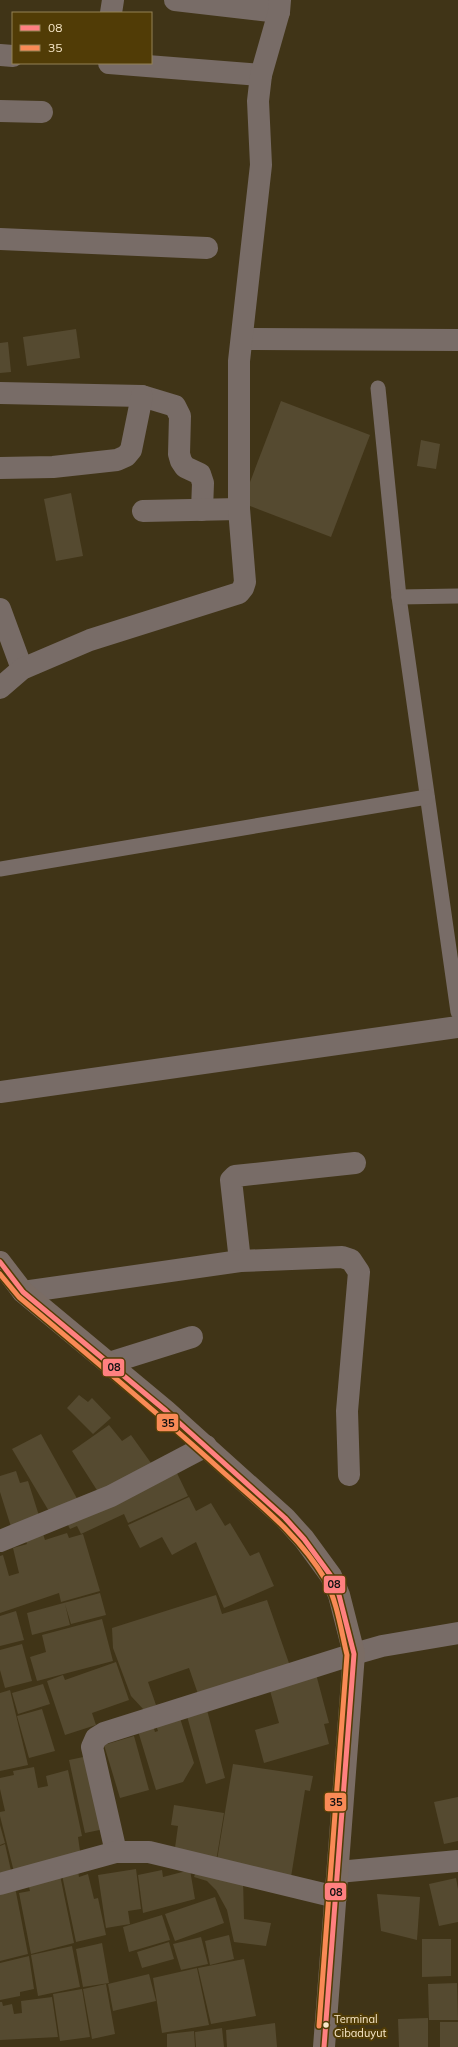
<svg xmlns="http://www.w3.org/2000/svg" width="458" height="2047" viewBox="0 0 458 2047" font-family="Mulish,sans-serif">
<style>
.building{fill:#554a30}
.lines{fill:none;stroke-linecap:round;stroke-linejoin:round}
.service{stroke:#786c67;stroke-width:15}
.minor{stroke:#786c67;stroke-width:22}
.secondary{stroke:#7a6c64;stroke-width:22}
.bus-1-casing{stroke:#513c06;stroke-width:8}
.bus-2-casing{stroke:#513c06;stroke-width:8}
.bus-1{stroke:#ff8080;stroke-width:5}
.bus-2{stroke:#f98a56;stroke-width:5}
.bus-dot{fill:#f8e8c9;stroke:#513c06;stroke-width:1.5}
.labels{text-anchor:middle;dominant-baseline:central;stroke-width:4;stroke-linejoin:round;paint-order:stroke}
.bus-label{font-size:11px;fill:#f8e8c9;stroke:#513c06;text-anchor:start}
.line-badge{stroke:#513c06;stroke-width:1.5}
.pale-badge-label{font-size:11px;text-anchor:middle;font-weight:bold;fill:#111}
</style>
<rect width="100%" height="100%" fill="#403417"/>
<!-- building -->
<g class="building">
<polygon points="76,329 80,358 27,366 23,337"/>
<polygon points="8,342 11,372 0,373 0,343"/>
<polygon points="281,401 370,435 331,537 242,503"/>
<polygon points="421,440 440,444 436,469 417,466"/>
<polygon points="71,493 83,556 56,561 44,499"/>
<polygon points="79,1395 88,1402 92,1398 111,1418 93,1434 67,1408"/>
<polygon points="109,1425 122,1441 131,1435 151,1463 100,1495 72,1451"/>
<polygon points="41,1434 80,1504 53,1518 12,1449"/>
<polygon points="16,1471 20,1483 28,1481 41,1522 12,1530 0,1492 0,1476"/>
<polygon points="176,1471 188,1496 128,1523 124,1514 81,1534 77,1526 70,1529 67,1523"/>
<polygon points="189,1497 196,1511 211,1503 225,1526 230,1523 250,1556 259,1552 274,1586 224,1608 196,1542 172,1555 162,1537 140,1548 128,1525"/>
<polygon points="67,1533 69,1538 83,1534 100,1591 61,1602 59,1593 0,1613 0,1556 3,1555 9,1576 19,1573 13,1548 27,1544 25,1539 43,1534 45,1540"/>
<polygon points="100,1593 106,1615 71,1624 65,1604 70,1625 32,1635 27,1613"/>
<polygon points="216,1595 222,1614 267,1600 290,1666 198,1694 189,1668 148,1682 156,1705 144,1710 131,1696 113,1648 112,1628"/>
<polygon points="16,1611 24,1640 0,1646 0,1616"/>
<polygon points="102,1619 113,1661 37,1681 30,1657 46,1652 42,1635"/>
<polygon points="22,1644 32,1681 5,1688 0,1670 0,1650"/>
<polygon points="116,1662 129,1700 92,1713 96,1725 65,1735 47,1681 63,1675 65,1680"/>
<polygon points="316,1674 329,1723 324,1724 329,1744 264,1763 255,1730 279,1723 269,1687"/>
<polygon points="43,1684 50,1704 18,1714 12,1693"/>
<polygon points="10,1690 28,1765 0,1771 0,1693"/>
<polygon points="42,1709 55,1751 29,1758 17,1716"/>
<polygon points="207,1710 225,1778 206,1784 187,1716"/>
<polygon points="180,1718 194,1763 183,1782 156,1790 138,1731 153,1726 155,1732 158,1731 156,1725"/>
<polygon points="134,1736 149,1790 120,1798 104,1745"/>
<polygon points="93,1755 109,1828 85,1833 69,1760"/>
<polygon points="233,1764 313,1776 310,1791 305,1790 291,1877 216,1866"/>
<polygon points="34,1767 38,1788 48,1786 46,1776 68,1770 82,1836 78,1837 81,1858 14,1872 0,1816 0,1812 5,1811 0,1789 0,1778 14,1775 13,1771"/>
<polygon points="458,1797 458,1841 444,1844 434,1802"/>
<polygon points="174,1805 224,1813 216,1862 174,1855 178,1826 171,1825"/>
<polygon points="0,1825 5,1843 0,1845"/>
<polygon points="5,1844 12,1875 0,1878 0,1846"/>
<polygon points="136,1869 141,1909 128,1911 130,1924 106,1928 98,1875"/>
<polygon points="162,1870 163,1877 190,1870 195,1899 143,1913 138,1875"/>
<polygon points="78,1871 79,1877 88,1874 94,1899 98,1898 106,1935 76,1942 62,1875"/>
<polygon points="196,1871 243,1879 244,1919 271,1923 266,1946 234,1942 227,1910 216,1890 207,1881 194,1877"/>
<polygon points="60,1875 74,1943 31,1954 19,1893 30,1891 28,1883"/>
<polygon points="456,1878 458,1889 458,1922 439,1926 429,1884"/>
<polygon points="15,1887 28,1954 0,1961 0,1894"/>
<polygon points="377,1894 420,1897 417,1940 381,1931"/>
<polygon points="215,1897 224,1923 175,1941 165,1914"/>
<polygon points="162,1915 170,1940 129,1952 123,1927"/>
<polygon points="229,1935 234,1959 210,1965 205,1941"/>
<polygon points="201,1937 208,1964 181,1970 173,1944"/>
<polygon points="422,1939 451,1939 451,1976 422,1977"/>
<polygon points="169,1942 174,1959 142,1968 137,1952"/>
<polygon points="102,1943 109,1983 83,1987 76,1949"/>
<polygon points="72,1946 80,1987 38,1996 31,1955"/>
<polygon points="29,1956 34,1989 20,1992 20,1996 0,2000 0,1963"/>
<polygon points="244,1959 256,2016 211,2024 198,1968"/>
<polygon points="197,1968 209,2025 162,2033 153,1978"/>
<polygon points="149,1974 156,2001 113,2011 108,1984"/>
<polygon points="457,1983 458,2020 429,2020 428,1984"/>
<polygon points="106,1984 115,2034 92,2039 83,1989"/>
<polygon points="82,1989 90,2037 60,2041 53,1994"/>
<polygon points="52,1997 58,2037 0,2040 0,2002 2,2002 3,2006 12,2004 14,2014 22,2013 21,2001"/>
<polygon points="428,2018 428,2047 399,2047 398,2019"/>
<rect x="440" y="2022" width="18" height="25"/>
<polygon points="275,2023 277,2047 227,2047 226,2030"/>
<polygon points="222,2028 224,2047 196,2047 195,2032"/>
<polygon points="194,2031 195,2047 167,2047 167,2034"/>
</g>
<g class="lines">
<!-- service -->
<g class="service">
<polyline points="378,388 399,597 458,1012"/>
<polyline points="399,597 458,596"/>
<polyline points="0,869 427,797"/>
</g>
<!-- minor -->
<g class="minor">
<polyline points="175,0 279,12"/>
<polyline points="111,13 113,0"/>
<polyline points="0,55 13,56"/>
<polyline points="109,63 261,75"/>
<polyline points="0,111 42,112"/>
<polyline points="0,239 207,248"/>
<polyline points="242,339 458,340"/>
<polyline points="0,393 142,396 175,406 180,416 179,454 181,461 185,467 200,474 203,483 202,510"/>
<polyline points="0,468 53,467 117,460 126,456 131,450 142,396"/>
<polyline points="143,511 239,509"/>
<polyline points="0,609 22,669"/>
<polyline points="0,688 22,669 90,640 239,593 243,588 245,582 239,509 239,361 261,165 258,101 261,75 279,12 280,0"/>
<polyline points="0,1092 458,1027"/>
<polyline points="240,1261 231,1180 235,1176 355,1163"/>
<polyline points="23,1292 240,1261 342,1257 351,1260 359,1272 347,1411 349,1475"/>
<polyline points="109,1363 192,1337"/>
<polyline points="0,1541 111,1496 206,1446"/>
<polyline points="116,1852 92,1747 96,1738 104,1733 354,1654 382,1646 458,1633"/>
<polyline points="338,1872 458,1861"/>
<polyline points="0,1884 116,1852 149,1852 336,1897"/>
</g>
<!-- secondary -->
<polyline class="secondary" points="0,1262 23,1292 166,1411 285,1518 304,1539 331,1576 339,1595 354,1654 324,2047"/>
<!-- bus-1 casing -->
<g class="bus-1-casing">
<polyline id="bus-1" points="0,1262 23,1292 166,1411 285,1518 304,1539 331,1576 339,1595 354,1654 324,2047"/>
</g>
<!-- bus-2 casing -->
<g class="bus-2-casing">
<path id="bus-2" d="M0 1274 19 1297C88 1355 157 1412 223 1472 260 1505 300 1536 325 1579 337 1601 341 1630 347 1655L319 2026"/>
</g>
<!-- bus-1 -->
<use href="#bus-1" class="bus-1"/>
<!-- bus-2 -->
<use href="#bus-2" class="bus-2"/>
</g>
<!-- markers -->
<circle class="bus-dot" cx="326" cy="2025" r="3.5"/>
<g class="labels">
<!-- bus labels -->
<g class="bus-label">
<text x="334" y="2019">Terminal<tspan x="334" dy="14">Cibaduyut</tspan></text>
</g>
</g>
<g class="line-badge">
<rect x="102" y="1358" width="23" height="19" rx="4" fill="#ff8080"/>
<rect x="156" y="1413" width="23" height="19" rx="4" fill="#f98a56"/>
<rect x="323" y="1575" width="23" height="19" rx="4" fill="#ff8080"/>
<rect x="324" y="1792" width="23" height="20" rx="4" fill="#f98a56"/>
<rect x="324" y="1882" width="23" height="19" rx="4" fill="#ff8080"/>
</g>
<g class="pale-badge-label">
<text x="114" y="1371">08</text>
<text x="168" y="1427">35</text>
<text x="334" y="1588">08</text>
<text x="336" y="1806">35</text>
<text x="336" y="1896">08</text>
</g>
<!-- legend -->
<rect x="12" y="12" width="140" height="52" fill="#513c06" stroke="#948154"/>
<rect x="20" y="25" width="20" height="6" fill="#ff8080" stroke="#948154"/>
<text x="48" y="32" font-size="12" fill="#f8e8c9">08</text>
<rect x="20" y="45" width="20" height="6" fill="#f98a56" stroke="#948154"/>
<text x="48" y="52" font-size="12" fill="#f8e8c9">35</text>
</svg>
